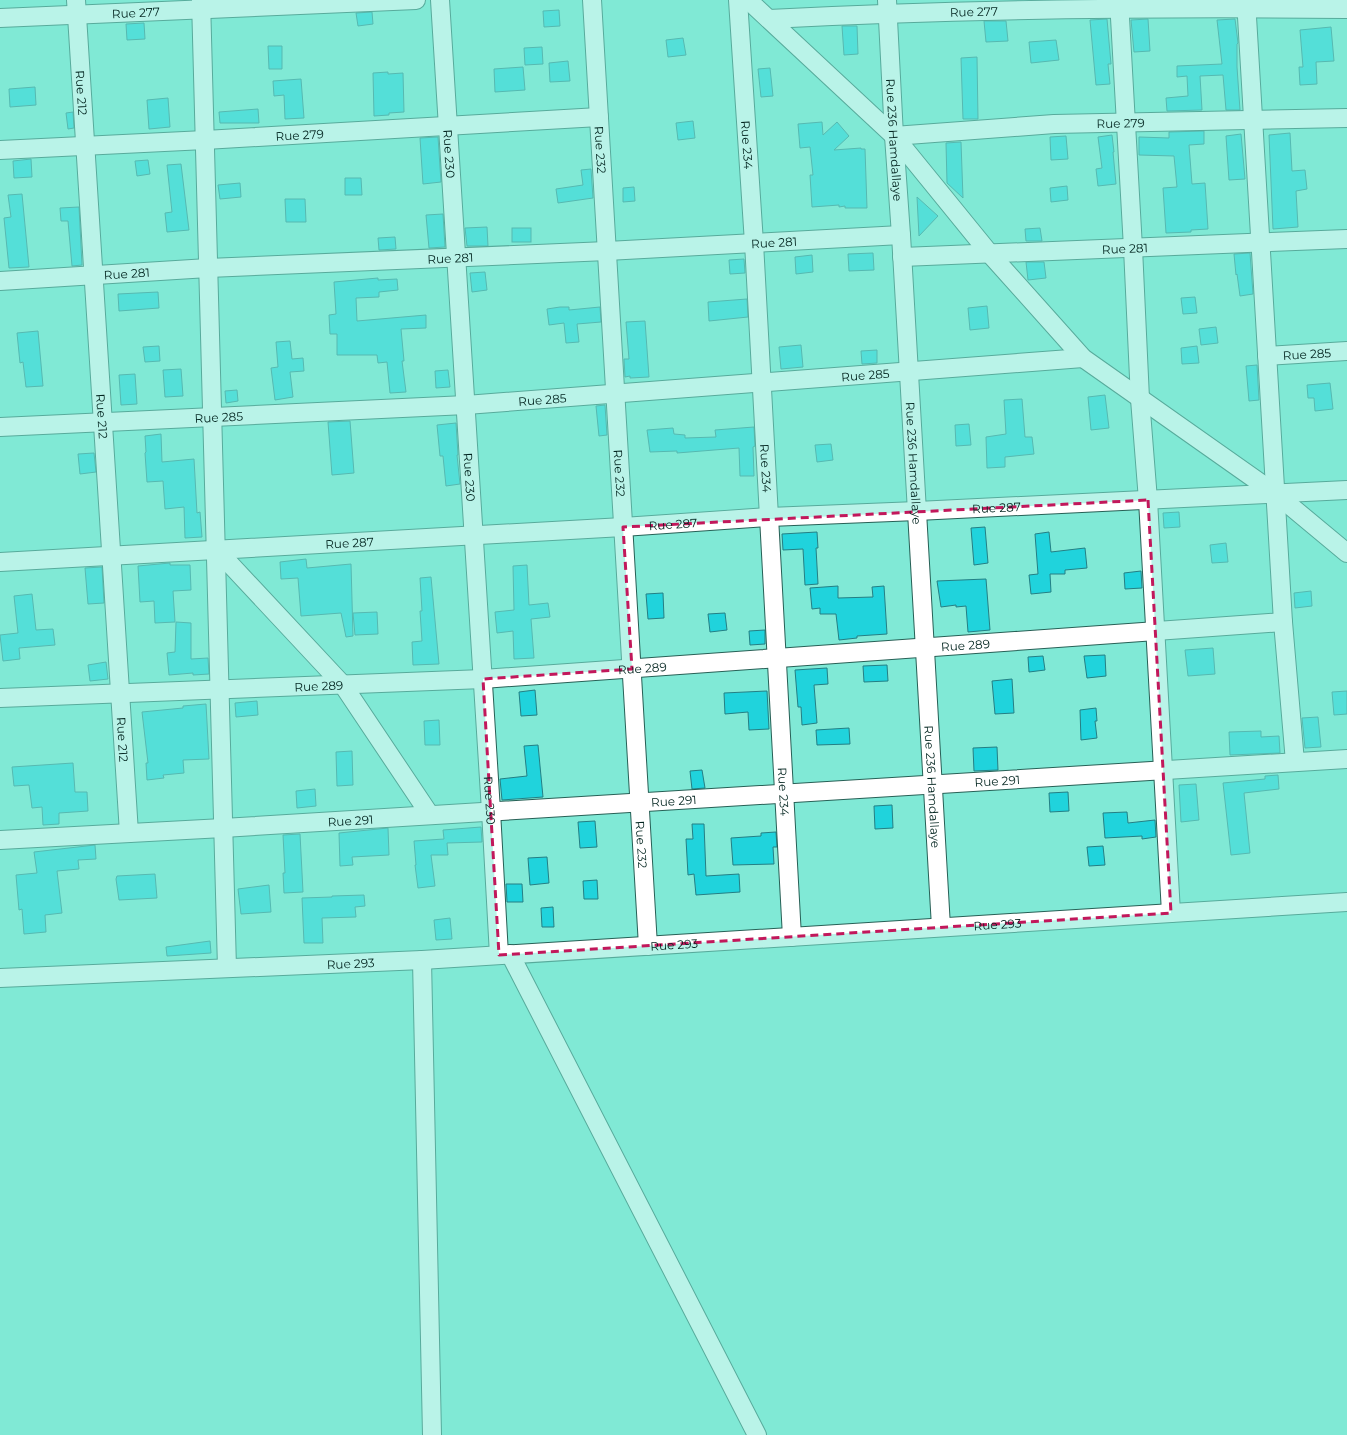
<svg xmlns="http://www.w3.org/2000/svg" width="1347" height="1435" viewBox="0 0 1347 1435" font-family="Montserrat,sans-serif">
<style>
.building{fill:#20d3dc;stroke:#247f84}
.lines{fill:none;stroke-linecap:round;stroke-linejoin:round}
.minor-casing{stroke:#276056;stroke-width:20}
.minor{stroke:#fff;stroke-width:18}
.marked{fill:none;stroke:#c2185b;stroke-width:3;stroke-dasharray:8 5;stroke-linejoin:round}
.labels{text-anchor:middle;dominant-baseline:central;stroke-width:3;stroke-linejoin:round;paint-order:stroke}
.street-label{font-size:12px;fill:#02241f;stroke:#8df7e3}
</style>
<rect width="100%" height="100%" fill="#80e9d6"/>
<!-- building -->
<g class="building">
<polygon points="559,10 560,26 544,27 543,11"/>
<polygon points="372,12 373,24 358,26 356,13"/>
<polygon points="1107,19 1111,64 1108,64 1110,84 1096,85 1090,20"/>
<polygon points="1148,19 1150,51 1134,52 1131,20"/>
<polygon points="1235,19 1238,43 1237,44 1237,67 1240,110 1226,110 1223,75 1200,76 1202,110 1167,111 1166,98 1188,96 1187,76 1177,77 1177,66 1222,64 1217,20"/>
<polygon points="984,21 1006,21 1008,41 986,42"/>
<polygon points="144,23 145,39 127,40 126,24"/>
<polygon points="842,26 857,26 858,54 844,55"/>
<polygon points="1331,27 1334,61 1316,62 1317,84 1300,85 1299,67 1303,67 1300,30"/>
<polygon points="683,38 686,55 668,57 666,40"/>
<polygon points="1056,40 1059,60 1031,63 1029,42"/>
<polygon points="268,46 282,46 282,69 269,69"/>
<polygon points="542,47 543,64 525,65 524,48"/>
<polygon points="977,57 978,119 963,119 961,58"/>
<polygon points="568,61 570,81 550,82 549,63"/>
<polygon points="523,67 525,90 495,92 494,69"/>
<polygon points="770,68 773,96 761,97 758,69"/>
<polygon points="388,72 388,74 403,73 404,112 389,113 389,115 374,116 373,73"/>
<polygon points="301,79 304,118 285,119 284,95 274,96 273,81"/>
<polygon points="35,87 36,105 10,107 9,89"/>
<polygon points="168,98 170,127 149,129 147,100"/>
<polygon points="258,109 259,123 220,123 219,112"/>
<polygon points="73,112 74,128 68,129 66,113"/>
<polygon points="693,121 695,138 678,140 676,123"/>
<polygon points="822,122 823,135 837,122 849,136 834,150 861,148 861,149 865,149 867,208 845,208 845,206 839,207 839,205 812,207 810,175 813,175 810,147 800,148 798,124"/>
<polygon points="1204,131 1204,144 1189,145 1192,184 1205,183 1208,229 1191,230 1191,232 1166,233 1163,188 1177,187 1174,156 1139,155 1139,137 1169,138 1169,132"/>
<polygon points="1290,133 1292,171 1305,170 1307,189 1296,191 1298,227 1273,229 1269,135"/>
<polygon points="1241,134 1245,179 1229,180 1226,136"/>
<polygon points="1112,135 1114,152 1113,152 1116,184 1098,186 1096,169 1102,168 1098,137"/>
<polygon points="1066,136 1068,159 1051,160 1050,137"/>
<polygon points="438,137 441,182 423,184 420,138"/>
<polygon points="961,142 963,198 947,183 946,143"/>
<polygon points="31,159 32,177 14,178 13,161"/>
<polygon points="148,160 150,174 137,176 135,161"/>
<polygon points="181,164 189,230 167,232 165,213 172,212 167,165"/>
<polygon points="591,169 593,198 558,203 556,189 583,185 581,170"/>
<polygon points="345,178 361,178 362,195 345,195"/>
<polygon points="240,183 241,197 220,199 218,185"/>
<polygon points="1067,186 1068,200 1051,202 1050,188"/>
<polygon points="634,187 635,201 623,202 623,188"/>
<polygon points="22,194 29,267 9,268 4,218 11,217 8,195"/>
<polygon points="917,197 938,216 919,236"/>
<polygon points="285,199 305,199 306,222 286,222"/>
<polygon points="79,207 82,265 72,266 68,221 61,221 60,208"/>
<polygon points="443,214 445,247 429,248 426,215"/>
<polygon points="487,227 488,246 467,246 465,228"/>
<rect x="512" y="228" width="19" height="14"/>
<polygon points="1040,228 1042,241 1026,241 1025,229"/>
<polygon points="395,237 396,249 379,250 378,238"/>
<polygon points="873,253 874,270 849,271 848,254"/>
<polygon points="1250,253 1253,294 1240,296 1237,274 1236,275 1234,254"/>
<polygon points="812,255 813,272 796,274 795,257"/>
<polygon points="744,259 745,273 730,274 729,260"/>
<polygon points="1026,262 1044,262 1046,278 1028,280"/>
<polygon points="485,272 487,290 472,292 470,273"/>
<polygon points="378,278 378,280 397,279 398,290 379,292 379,297 356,298 357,321 426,315 426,328 401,329 404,361 402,361 406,392 390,393 387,362 378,363 377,355 337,355 337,334 330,334 329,315 336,314 334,282"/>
<polygon points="158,292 159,308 119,311 118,294"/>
<polygon points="1195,297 1197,313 1183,314 1181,298"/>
<polygon points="747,299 748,317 709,321 708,302"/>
<polygon points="987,306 989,328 970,330 968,308"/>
<polygon points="560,307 569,307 569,310 600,307 601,322 577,324 579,342 566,343 564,323 549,325 547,309"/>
<polygon points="645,321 649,377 630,378 630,376 625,377 624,359 629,359 626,322"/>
<polygon points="1216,327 1218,343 1201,345 1199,329"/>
<polygon points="38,331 43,386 26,387 23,362 20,363 17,333"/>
<polygon points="290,341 292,359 303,358 304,371 290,372 293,397 275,400 271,368 278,367 276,342"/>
<polygon points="801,345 803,367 781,369 779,347"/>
<polygon points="159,346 160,361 145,362 143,347"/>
<polygon points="1197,346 1199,363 1182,364 1181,348"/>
<polygon points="877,350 877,363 862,364 861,351"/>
<polygon points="1257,365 1259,400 1249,401 1246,366"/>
<polygon points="181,369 183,396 165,397 163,370"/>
<polygon points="448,370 450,387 436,388 435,371"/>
<polygon points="135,374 137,404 121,405 119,375"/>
<polygon points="1330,383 1333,409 1315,411 1314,398 1308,398 1307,385"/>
<polygon points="237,390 238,401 226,403 225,391"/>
<polygon points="1105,395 1109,428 1091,430 1088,397"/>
<polygon points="1022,399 1025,437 1032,437 1034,454 1005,457 1005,467 987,468 986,437 1006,434 1004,400"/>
<polygon points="605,405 607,435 599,436 596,406"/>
<polygon points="350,421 354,473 332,475 328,422"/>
<polygon points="456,423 458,455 457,455 460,484 446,486 443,456 440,456 437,425"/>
<polygon points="969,424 971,445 956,446 955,425"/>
<polygon points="754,427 755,446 753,447 754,476 740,476 739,448 677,453 677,451 650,452 647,430 673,428 674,434 685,435 685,438 716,437 715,430"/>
<polygon points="161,434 162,462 194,459 197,513 200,512 202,537 185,538 184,507 165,509 163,481 147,482 145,453 146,452 145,436"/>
<polygon points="831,444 833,460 817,462 815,445"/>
<polygon points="94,453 96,472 80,474 78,454"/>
<polygon points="1179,512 1180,527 1164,528 1163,513"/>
<polygon points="985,527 988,563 974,565 971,528"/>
<polygon points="817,532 818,548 816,548 818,584 805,585 803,549 783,550 782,534"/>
<polygon points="1049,532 1051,552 1085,548 1087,568 1065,570 1065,574 1050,574 1051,592 1031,594 1029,575 1038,574 1035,534"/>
<polygon points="1226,543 1228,562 1212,563 1210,545"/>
<polygon points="306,559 307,568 351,564 353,636 346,637 341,613 301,616 298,578 281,579 280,562"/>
<polygon points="170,563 170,565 190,565 191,590 173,591 175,622 155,623 154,601 140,602 138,566"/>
<polygon points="527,565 529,605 548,603 550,617 531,619 534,658 514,659 513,631 497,633 495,612 514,610 513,566"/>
<polygon points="102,567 104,603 88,604 85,568"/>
<polygon points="1141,571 1142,588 1125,589 1124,573"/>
<polygon points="431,577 439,664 413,665 412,642 422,641 420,611 422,611 420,578"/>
<polygon points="986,579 990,630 968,632 966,606 956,607 956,605 941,607 937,581"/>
<polygon points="838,586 838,598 873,597 872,587 884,586 887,634 857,636 857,638 839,640 836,614 820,614 820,608 812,609 810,588"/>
<polygon points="1311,591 1312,606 1295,608 1294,593"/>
<polygon points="663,593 664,618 648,619 646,594"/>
<polygon points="32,594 36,630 53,629 55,645 19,648 20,659 3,661 0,635 18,633 14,596"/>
<polygon points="377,612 378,634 355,635 353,613"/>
<polygon points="725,613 727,630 710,632 708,614"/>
<polygon points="176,622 191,623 191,659 208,658 209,674 193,675 193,673 169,675 167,653 175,652"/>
<polygon points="765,630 765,644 750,645 749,631"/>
<polygon points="1213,648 1215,674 1188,676 1185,650"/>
<polygon points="1105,655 1106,676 1087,678 1084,656"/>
<polygon points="1043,656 1045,670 1029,672 1028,657"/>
<polygon points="106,662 108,679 90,681 88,665"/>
<polygon points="887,665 888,681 864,682 863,666"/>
<polygon points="827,668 828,684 814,685 817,723 802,725 801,707 798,707 795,670"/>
<polygon points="1012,679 1014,713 995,714 992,681"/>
<polygon points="535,690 537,715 521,716 519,692"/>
<polygon points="767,691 769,729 749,730 748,712 725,714 724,693"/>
<polygon points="1347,691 1347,714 1334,715 1332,692"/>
<polygon points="257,701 258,715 236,717 235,703"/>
<polygon points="206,704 209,759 183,760 184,773 163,775 164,778 147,780 146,763 148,763 142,712 183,708 183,706"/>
<polygon points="1096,708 1097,721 1095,721 1097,738 1081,740 1080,710"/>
<polygon points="1318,717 1321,747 1305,748 1302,718"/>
<polygon points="439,720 440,745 425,745 424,721"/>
<polygon points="849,728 850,744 817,745 816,730"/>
<polygon points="1261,731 1261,737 1279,736 1280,753 1230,755 1229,732"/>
<polygon points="538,745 543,797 502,800 500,779 527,776 524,746"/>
<polygon points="997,747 998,770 974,771 973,748"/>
<polygon points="352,751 353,785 337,786 336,752"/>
<polygon points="73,763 75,792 87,792 88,811 59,813 59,824 43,825 42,807 32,808 29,785 14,786 12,767"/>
<polygon points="702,770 705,788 692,789 690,771"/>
<polygon points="1278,775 1279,789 1244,793 1250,853 1231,855 1223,783 1265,779 1265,776"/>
<polygon points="1196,784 1199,820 1181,822 1179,785"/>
<polygon points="315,789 316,806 297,808 296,791"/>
<polygon points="1068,792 1069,811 1050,812 1049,793"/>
<polygon points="892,805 893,828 875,829 874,806"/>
<polygon points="1127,812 1128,823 1155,820 1156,837 1142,839 1142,836 1105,838 1103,813"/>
<polygon points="595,821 597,847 580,848 578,822"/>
<polygon points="692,824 704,824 706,876 739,874 740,892 696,895 694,874 688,875 686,839 693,839"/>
<polygon points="481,827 482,842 447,843 448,855 431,855 435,886 418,888 415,865 416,865 414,841 444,839 443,830"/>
<polygon points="388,828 389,855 352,857 353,865 340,866 339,833"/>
<polygon points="776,832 777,847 773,847 774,864 733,865 731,838 761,836 761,833"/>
<polygon points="300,834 303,892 284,893 283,873 285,873 283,835"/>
<polygon points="95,845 96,859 78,860 79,869 57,871 62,913 45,915 46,932 24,934 22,909 19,910 16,875 37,873 34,852"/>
<polygon points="1103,846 1105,865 1089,866 1087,847"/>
<polygon points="547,857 549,883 530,885 528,858"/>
<polygon points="155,874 157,898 119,900 116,879 117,876"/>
<polygon points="597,880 598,899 584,899 583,881"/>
<polygon points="506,884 522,884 523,902 507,902"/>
<polygon points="269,885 271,912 241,914 238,889"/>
<polygon points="364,895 365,906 355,907 356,917 322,918 323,943 304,943 302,898 332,897 332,896"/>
<polygon points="553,907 554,927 542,927 541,908"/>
<polygon points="450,918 452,939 436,940 434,920"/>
<polygon points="210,941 211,953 167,956 166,947"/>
</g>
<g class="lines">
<!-- minor casing -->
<g class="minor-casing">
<g id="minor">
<path id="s1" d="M76 0 129 833"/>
<polyline points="201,0 227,968"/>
<path id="s2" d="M440 0 491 811 499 955"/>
<path id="s3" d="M592 0 648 946"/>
<path id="s4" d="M738 0 754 243 792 937"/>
<polyline points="748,0 894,136 990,254 1083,358 1276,494 1347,553"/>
<path id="s5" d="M887 0 894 136 901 235 941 927"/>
<polyline points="1119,0 1133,248 1140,399 1148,500 1171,913"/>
<polyline points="1246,0 1283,622 1295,762"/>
<path id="s6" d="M0 18 416 0"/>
<path id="s7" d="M769 19C961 9 1154 7 1347 9"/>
<path id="s8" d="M894 136 1054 124 1347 118"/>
<path id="s9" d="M0 150 205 140 599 117"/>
<path id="s10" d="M902 257 1347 239"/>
<path id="s11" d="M0 281 208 268 607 251 901 235"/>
<path id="s12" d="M1267 356 1347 351"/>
<path id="s13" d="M0 427 466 405 1083 358"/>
<polyline points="216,549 343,685 430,815"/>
<path id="s14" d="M0 562 623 527 769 517 917 511 1347 490"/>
<path id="s15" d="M0 698 483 679 1283 622"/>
<path id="s16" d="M0 840 223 828 1347 759"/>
<polyline points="510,954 757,1435"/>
<polyline points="422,960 432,1435"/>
<path id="s17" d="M0 978 422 960 1347 902"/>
</g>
</g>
<!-- minor -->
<use href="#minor" class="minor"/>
</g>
<!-- marked area -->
<path d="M0 0H1347V1435H0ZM1148 500 1171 913 499 955 483 679 632 669 623 527Z" fill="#80e9d6" fill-opacity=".55" fill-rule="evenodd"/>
<path class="marked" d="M1148 500 1171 913 499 955 483 679 632 669 623 527Z"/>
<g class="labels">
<!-- street labels -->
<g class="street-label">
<text stroke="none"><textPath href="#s7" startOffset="205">Rue 277</textPath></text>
<text stroke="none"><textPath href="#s6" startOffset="136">Rue 277</textPath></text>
<text stroke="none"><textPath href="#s1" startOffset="93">Rue 212</textPath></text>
<text stroke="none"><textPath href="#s8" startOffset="227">Rue 279</textPath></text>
<text stroke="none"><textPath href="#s9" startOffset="300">Rue 279</textPath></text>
<text stroke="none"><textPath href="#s5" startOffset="140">Rue 236 Hamdallaye</textPath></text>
<text stroke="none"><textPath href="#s4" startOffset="145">Rue 234</textPath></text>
<text stroke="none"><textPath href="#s3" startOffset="150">Rue 232</textPath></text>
<text stroke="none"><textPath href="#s2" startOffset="154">Rue 230</textPath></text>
<text stroke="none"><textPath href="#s11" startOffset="775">Rue 281</textPath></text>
<text stroke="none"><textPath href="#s10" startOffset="223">Rue 281</textPath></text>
<text stroke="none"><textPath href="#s11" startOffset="451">Rue 281</textPath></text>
<text stroke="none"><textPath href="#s11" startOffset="127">Rue 281</textPath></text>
<text stroke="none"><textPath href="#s12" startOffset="40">Rue 285</textPath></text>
<text stroke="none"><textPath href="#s13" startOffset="867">Rue 285</textPath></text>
<text stroke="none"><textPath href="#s13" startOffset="543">Rue 285</textPath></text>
<text stroke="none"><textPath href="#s1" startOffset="417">Rue 212</textPath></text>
<text stroke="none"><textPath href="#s13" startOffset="219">Rue 285</textPath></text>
<text stroke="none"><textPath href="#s5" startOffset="464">Rue 236 Hamdallaye</textPath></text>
<text stroke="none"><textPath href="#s4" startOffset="469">Rue 234</textPath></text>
<text stroke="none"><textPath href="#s3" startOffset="474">Rue 232</textPath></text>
<text stroke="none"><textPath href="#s2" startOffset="478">Rue 230</textPath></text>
<text stroke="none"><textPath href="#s14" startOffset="998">Rue 287</textPath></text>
<text stroke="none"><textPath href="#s14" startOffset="674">Rue 287</textPath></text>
<text stroke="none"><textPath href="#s14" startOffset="350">Rue 287</textPath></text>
<text stroke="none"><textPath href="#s15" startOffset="967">Rue 289</textPath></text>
<text stroke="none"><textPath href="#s15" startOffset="643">Rue 289</textPath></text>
<text stroke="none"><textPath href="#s15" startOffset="319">Rue 289</textPath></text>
<text stroke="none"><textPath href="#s1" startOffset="741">Rue 212</textPath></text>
<text stroke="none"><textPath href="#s16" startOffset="999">Rue 291</textPath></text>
<text stroke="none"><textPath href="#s5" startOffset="788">Rue 236 Hamdallaye</textPath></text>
<text stroke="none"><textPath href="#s4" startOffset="793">Rue 234</textPath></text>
<text stroke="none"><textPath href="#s16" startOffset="675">Rue 291</textPath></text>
<text stroke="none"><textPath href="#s2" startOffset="802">Rue 230</textPath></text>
<text stroke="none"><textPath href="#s16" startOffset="351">Rue 291</textPath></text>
<text stroke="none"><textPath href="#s3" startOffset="846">Rue 232</textPath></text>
<text stroke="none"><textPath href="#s17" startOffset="999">Rue 293</textPath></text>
<text stroke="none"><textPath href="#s17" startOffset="675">Rue 293</textPath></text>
<text stroke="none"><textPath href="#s17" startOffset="351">Rue 293</textPath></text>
</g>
</g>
</svg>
